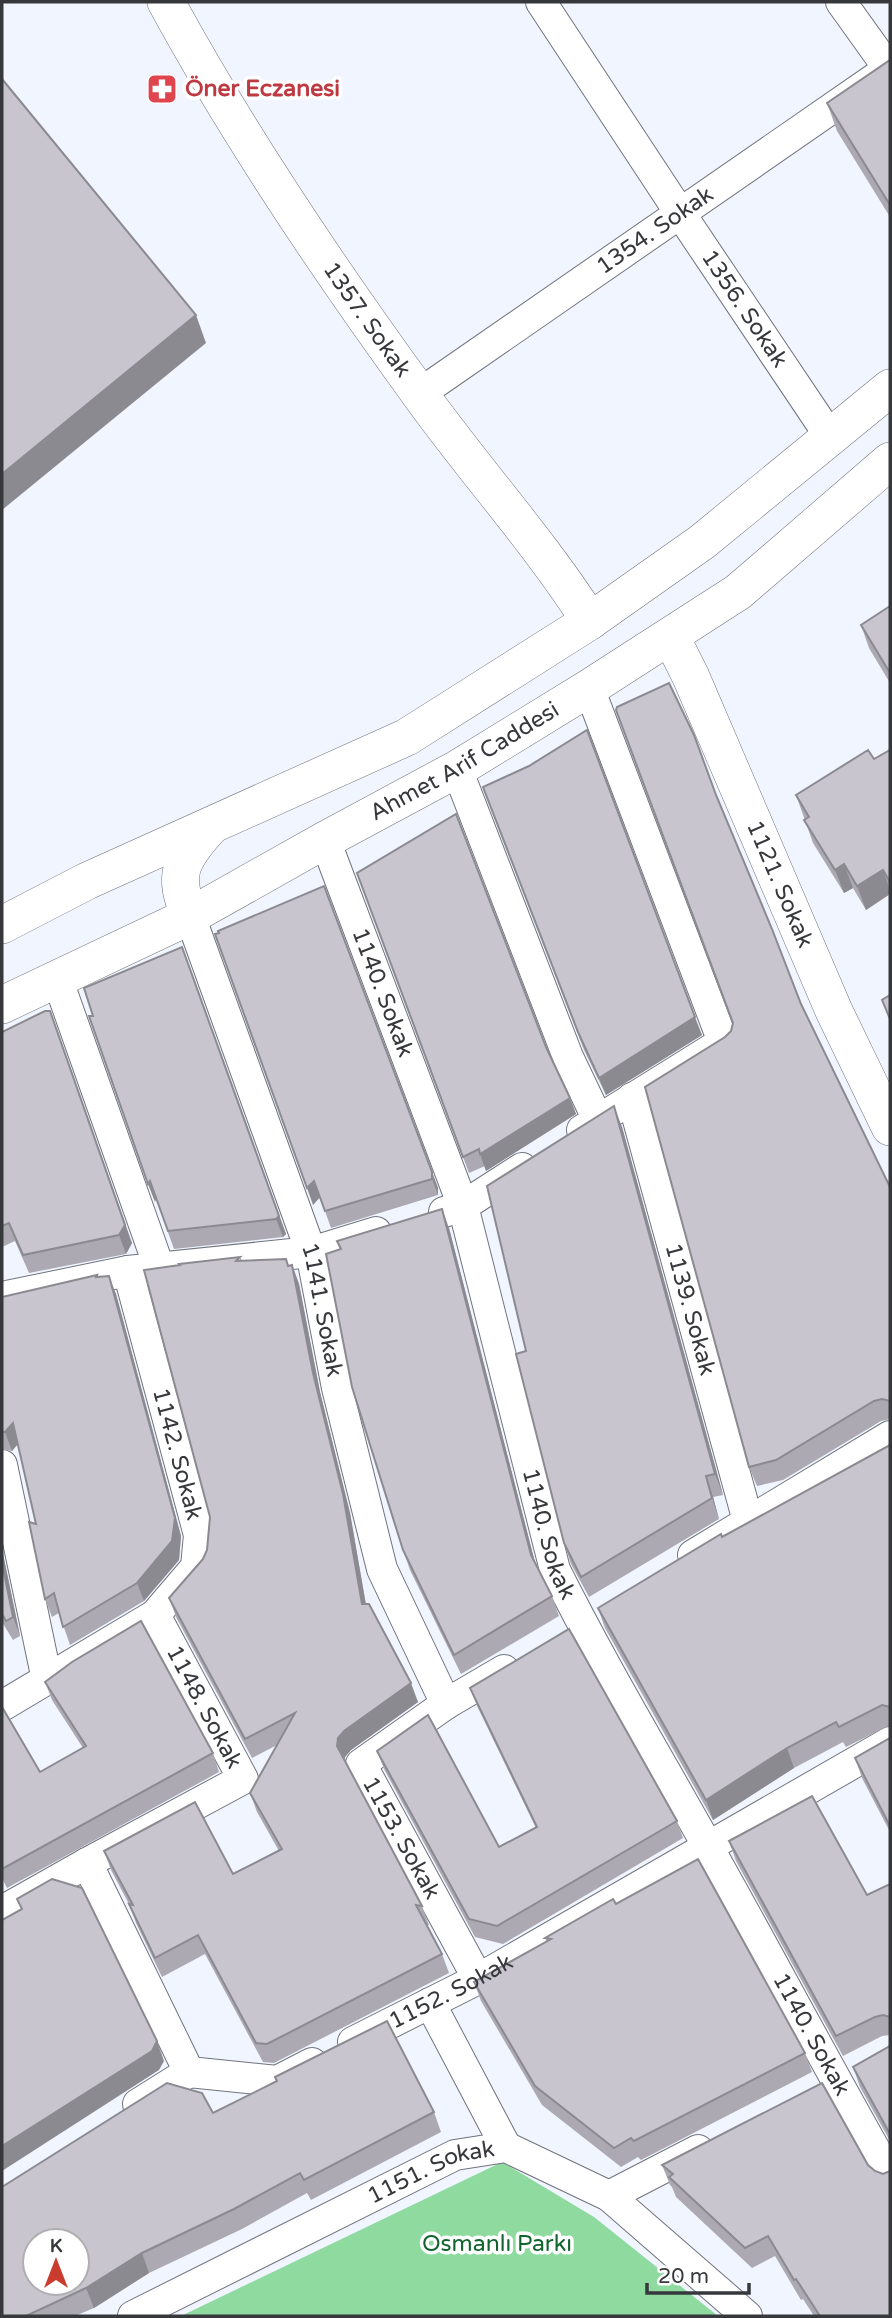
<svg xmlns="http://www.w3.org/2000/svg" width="892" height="2318" viewBox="0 0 892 2318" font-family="'Varela Round',sans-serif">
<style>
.green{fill:#8eda9f}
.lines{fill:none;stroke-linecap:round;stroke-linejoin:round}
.minor-casing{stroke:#70747d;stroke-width:32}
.tertiary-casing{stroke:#70747d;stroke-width:38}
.minor{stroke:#fff;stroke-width:30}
.tertiary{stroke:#fff;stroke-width:37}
.wall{fill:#aca9b2}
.shaded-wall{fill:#8c8a91}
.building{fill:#c8c5cf;stroke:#8c8a91;stroke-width:2;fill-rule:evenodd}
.labels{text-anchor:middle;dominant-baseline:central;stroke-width:7;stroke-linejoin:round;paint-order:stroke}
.health-label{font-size:23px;font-weight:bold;fill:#be3a42;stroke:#fff;text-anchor:start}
.street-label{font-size:23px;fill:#36383c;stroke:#fff}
.park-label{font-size:23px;fill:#10652f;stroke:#fff}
</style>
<rect width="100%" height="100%" fill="#f0f5ff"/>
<!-- green -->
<polygon class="green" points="502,2162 594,2217 718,2316 181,2316"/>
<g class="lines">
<!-- minor casing -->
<g class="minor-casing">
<g id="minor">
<path id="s1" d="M541 2 680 213 831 438"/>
<polyline points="841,2 889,69"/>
<path id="s2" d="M419 394 890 68"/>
<polyline points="457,769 568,1057 598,1120"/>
<path id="s3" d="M325 840 463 1206 555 1570C602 1664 656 1754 707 1845 769 1955 827 2066 890 2176"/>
<path id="s4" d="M190 916 311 1252 337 1388 382 1569 446 1704"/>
<polyline points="57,978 159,1267"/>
<path id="s5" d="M632 1098 748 1521"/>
<polyline points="582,1130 723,1042 589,688"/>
<polyline points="444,1212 463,1206 522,1168"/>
<polyline points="2,1297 128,1271 311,1252 376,1232"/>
<polyline points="2,1465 47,1680"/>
<polyline points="693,1555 890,1436"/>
<polyline points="2,1706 155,1615 196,1567 199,1535 128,1271"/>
<polyline points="87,1863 189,2072"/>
<polyline points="2,1911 87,1863 243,1779 155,1615"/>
<polyline points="478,1979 361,1764 446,1704 504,1670"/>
<polyline points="430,2003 506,2147"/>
<path id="s6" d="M353 2042 478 1979 890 1742"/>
<polyline points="138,2104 189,2072 277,2081 312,2063"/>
<polyline points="609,2196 698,2150"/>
<path id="s7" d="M133 2316 455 2155 506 2147 609 2196 747 2316"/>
</g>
</g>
<!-- tertiary casing -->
<g class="tertiary-casing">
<g id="tertiary">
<path id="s8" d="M166 2C240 138 328 268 419 393 474 470 539 541 590 621"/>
<path id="s9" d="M671 637 691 677 834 1011 890 1127"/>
<path d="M190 916C172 876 180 860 209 828"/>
<polyline points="2,925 87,881 407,737 590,621 702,542 890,388"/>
<path id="s10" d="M2 1005 190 916 325 840 457 769 589 688 738 592 890 461"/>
</g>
</g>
<!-- minor -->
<use href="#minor" class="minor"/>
<!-- tertiary -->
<use href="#tertiary" class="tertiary"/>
</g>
<!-- wall -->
<g class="wall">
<polygon points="890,60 890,217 837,131 827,103"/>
<polygon points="890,606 890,683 869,648 861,625"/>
<polygon points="890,750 890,894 866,910 853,888 844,893 813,843 796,795 874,759"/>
<polygon points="483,787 702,1035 606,1095 584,1050"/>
<polygon points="716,796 801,1004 890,1187 890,1419 881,1421 783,1480 757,1486 749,1467 725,1037 731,1031 733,1023"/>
<polygon points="357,873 546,1047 570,1098 576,1114 486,1171 485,1166 469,1173"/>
<polygon points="324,886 438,1188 438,1195 331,1228 320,1197 313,1205"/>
<polygon points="182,947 286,1234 283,1237 174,1249 156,1199 155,1202"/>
<polygon points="2,1032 132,1243 126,1254 29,1273 15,1241 2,1247"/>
<polygon points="622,1127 723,1495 713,1497 719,1519 589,1597 571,1564 564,1543 526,1351"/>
<polygon points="449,1228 535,1563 552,1596 559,1616 461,1674 410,1570 403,1550"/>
<polygon points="240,1257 242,1261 286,1259 288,1266 292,1265 299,1284 320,1392 350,1513 366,1604 418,1702 351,1750 345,1757 344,1760 422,1906 429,1925 427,1925 442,1954 449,1973 274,2063 263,2062 205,1954 162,1977 136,1923 129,1904 111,1870 104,1851 233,1874 279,1851 257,1812 250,1793 277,1745 252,1758 176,1617 169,1598 203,1559 207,1550"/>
<polygon points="97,1275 116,1294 181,1536 179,1560 144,1601 70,1645 59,1613 52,1617 45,1599 36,1524 18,1444 12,1451 2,1449 2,1297"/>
<polygon points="890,1445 890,1725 846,1747 843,1742 794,1768 713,1820 605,1628 598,1608 722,1537"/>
<polygon points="2,1549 20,1636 13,1640 2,1622"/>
<polygon points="45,1682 213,1753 219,1772 7,1888 2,1878 2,1707 40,1772 83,1748 52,1700"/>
<polygon points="470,1688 677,1821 683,1838 503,1944 475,1937 384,1769 377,1751 499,1847 536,1828 477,1706"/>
<polygon points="890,1738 890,1832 862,1778 855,1758"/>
<polygon points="729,1841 867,1895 890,1884 890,2035 882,2036 843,2056 736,1861"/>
<polygon points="616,1904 805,2053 812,2072 641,2160 638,2157 621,2167 542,2105 481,2001 474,1982 547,1942 545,1938"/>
<polygon points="890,2046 890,2141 860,2087 853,2067"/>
<polygon points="434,2112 441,2132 311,2200 307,2193 242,2229 149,2273 94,2308 75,2316 2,2316 213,2113"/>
<polygon points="662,2165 868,2165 875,2171 883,2174 890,2316 814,2316 803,2299 801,2300 775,2256 752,2268 676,2197 672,2187 670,2185"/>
</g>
<!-- shaded-wall -->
<g class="shaded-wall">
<polygon points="196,315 206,343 2,510 2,474"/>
<polygon points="844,864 853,888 844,893 835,870"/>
<polygon points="883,870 890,890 890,894 866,910 857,886"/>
<polygon points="182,947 286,1234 283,1237 276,1219"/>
<polygon points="50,1011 132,1243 126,1254 119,1235"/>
<polygon points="695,1017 702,1035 606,1095 599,1078"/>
<polygon points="570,1098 576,1114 486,1171 480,1154"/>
<polygon points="614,1106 622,1127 723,1495 715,1474"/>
<polygon points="432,1172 438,1188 438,1195 432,1179"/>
<polygon points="150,1181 156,1199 155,1202 148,1184"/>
<polygon points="314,1181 320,1197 313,1205 307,1188"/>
<polygon points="442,1209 449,1228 538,1574 531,1555"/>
<polygon points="292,1265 299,1284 320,1392 350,1513 369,1623 362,1604 313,1373"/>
<polygon points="109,1276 116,1294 181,1536 179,1560 144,1601 137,1583"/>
<polygon points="13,1423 20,1441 12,1451 5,1432"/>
<polygon points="706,1476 713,1497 719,1519 712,1498"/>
<polygon points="2,1549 20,1636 13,1617 2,1563"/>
<polygon points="411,1683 418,1702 351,1750 345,1757 344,1765 337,1746 338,1738 344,1731"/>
<polygon points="787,1748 794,1768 713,1820 706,1800"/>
<polygon points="157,2041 164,2061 159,2070 2,2171 2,2146"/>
<polygon points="142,2253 149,2273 94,2308 86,2288"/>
</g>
<!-- building -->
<g class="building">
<polygon points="890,60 890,205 827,103"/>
<polygon points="2,79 196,315 2,474"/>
<polygon points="890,606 890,673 861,625"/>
<polygon points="669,683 694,735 716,795 772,929 801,1004 890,1187 890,1401 882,1399 874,1401 776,1460 749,1467 645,1087 725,1037 731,1031 733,1023 616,710 617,707"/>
<polygon points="587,730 695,1017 599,1078 578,1032 483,787 529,766"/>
<polygon points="868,750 874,759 890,750 890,882 883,870 857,886 844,864 835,870 804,820 809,817 796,795"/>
<polygon points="456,814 546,1047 570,1098 480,1154 479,1149 463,1157 357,873"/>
<polygon points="324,886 432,1172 432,1179 325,1211 314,1181 307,1188 215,934 219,933 218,931"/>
<polygon points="182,947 279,1216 276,1219 168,1231 150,1181 148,1184 89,1016 93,1016 84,988"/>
<polygon points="890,995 890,1019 882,1000"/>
<polygon points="45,1011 50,1011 125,1225 119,1235 23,1255 9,1223 2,1226 2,1032"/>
<polygon points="614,1106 715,1474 706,1476 712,1498 581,1577 564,1543 516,1354 526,1351 487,1186"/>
<polygon points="442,1209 531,1555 552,1596 454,1655 403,1550 352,1387 326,1254 341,1249 337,1241"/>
<polygon points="240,1257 236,1261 286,1259 288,1266 292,1265 313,1373 343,1494 362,1604 369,1604 411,1683 344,1731 338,1738 337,1746 422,1906 416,1905 442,1954 267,2044 256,2043 198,1935 155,1958 129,1904 133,1905 104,1851 195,1802 233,1874 282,1849 250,1793 295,1713 245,1739 169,1598 203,1559 207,1550 210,1517 144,1270 180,1265 179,1264"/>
<polygon points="97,1275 96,1277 109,1276 175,1518 172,1541 137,1583 63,1627 54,1593 45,1599 29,1522 36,1524 13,1423 5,1432 2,1432 2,1297"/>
<polygon points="890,1445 890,1707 882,1705 839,1727 836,1722 787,1748 706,1800 598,1608 721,1534 722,1537"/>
<polygon points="2,1563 13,1617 6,1621 2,1614"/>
<polygon points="141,1621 213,1753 2,1869 2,1707 40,1772 86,1746 45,1682 72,1662"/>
<polygon points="569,1629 677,1821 497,1926 469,1919 377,1751 428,1715 499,1847 537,1827 470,1688"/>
<polygon points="890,1738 890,1826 855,1758"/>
<polygon points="812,1796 867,1895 890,1884 890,2017 883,2015 875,2017 836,2036 729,1841"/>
<polygon points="698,1859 805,2053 634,2141 631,2138 614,2148 535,2086 474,1982 551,1939 545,1938 613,1899 616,1904"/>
<polygon points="52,1879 82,1888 157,2041 152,2051 2,2146 2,1920 22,1909 17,1899"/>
<path d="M387 2021 434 2112 304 2180 300 2173 234 2209 142 2253 86 2288 26 2316H2V2187L167 2083 202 2093 213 2113 277 2081 275 2077ZM35 2241H77V2283H35Z"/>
<polygon points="890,2046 890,2134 853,2067"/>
<polygon points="822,2083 868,2165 875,2171 883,2174 890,2171 890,2316 820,2316 796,2279 794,2280 768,2236 745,2248 669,2177 673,2174 662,2165"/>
</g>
<!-- icons -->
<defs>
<g id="pharmacy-square" transform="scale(1.575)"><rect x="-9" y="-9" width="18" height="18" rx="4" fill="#e0444e" stroke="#fff"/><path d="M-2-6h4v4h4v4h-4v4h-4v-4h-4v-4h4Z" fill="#fff"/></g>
</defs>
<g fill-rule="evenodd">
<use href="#pharmacy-square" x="162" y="89"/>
</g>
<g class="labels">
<!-- health labels -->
<g class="health-label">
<text x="185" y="89">Öner Eczanesi</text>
</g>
<!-- street labels -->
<g class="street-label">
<text stroke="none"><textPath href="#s2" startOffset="287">1354. Sokak</textPath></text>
<text stroke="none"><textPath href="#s1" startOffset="368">1356. Sokak</textPath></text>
<text stroke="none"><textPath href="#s8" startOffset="376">1357. Sokak</textPath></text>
<text stroke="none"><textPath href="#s10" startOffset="523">Ahmet Arif Caddesi</textPath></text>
<text stroke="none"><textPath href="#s9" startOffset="270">1121. Sokak</textPath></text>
<text stroke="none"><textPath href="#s3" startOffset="163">1140. Sokak</textPath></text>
<text stroke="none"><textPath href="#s4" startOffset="416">1141. Sokak</textPath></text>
<text stroke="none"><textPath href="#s5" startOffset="219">1139. Sokak</textPath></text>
<text transform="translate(177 1454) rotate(75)">1142. Sokak</text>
<text stroke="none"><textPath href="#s3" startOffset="730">1140. Sokak</textPath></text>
<text transform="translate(204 1707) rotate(62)">1148. Sokak</text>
<text transform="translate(401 1838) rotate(61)">1153. Sokak</text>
<text stroke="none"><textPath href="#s6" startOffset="110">1152. Sokak</textPath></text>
<text stroke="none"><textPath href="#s3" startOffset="1297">1140. Sokak</textPath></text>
<text stroke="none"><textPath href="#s7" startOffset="332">1151. Sokak</textPath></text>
</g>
<!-- park labels -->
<g class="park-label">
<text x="497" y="2244">Osmanlı Parkı</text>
</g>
</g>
<!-- border -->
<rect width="892" height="2318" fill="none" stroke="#36383c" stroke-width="7"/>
<!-- north arrow -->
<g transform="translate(56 2262)"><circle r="33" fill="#ffffff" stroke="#afafb1" stroke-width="2"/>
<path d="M0-5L12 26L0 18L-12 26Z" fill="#ca3d2e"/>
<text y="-10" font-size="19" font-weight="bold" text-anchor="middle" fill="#36383c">K</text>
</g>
<!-- scale -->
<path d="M647 2283v10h102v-10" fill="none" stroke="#36383c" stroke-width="3.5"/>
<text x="658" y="2283" font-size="21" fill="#36383c" stroke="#ffffff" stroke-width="5" paint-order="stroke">20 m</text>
</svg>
